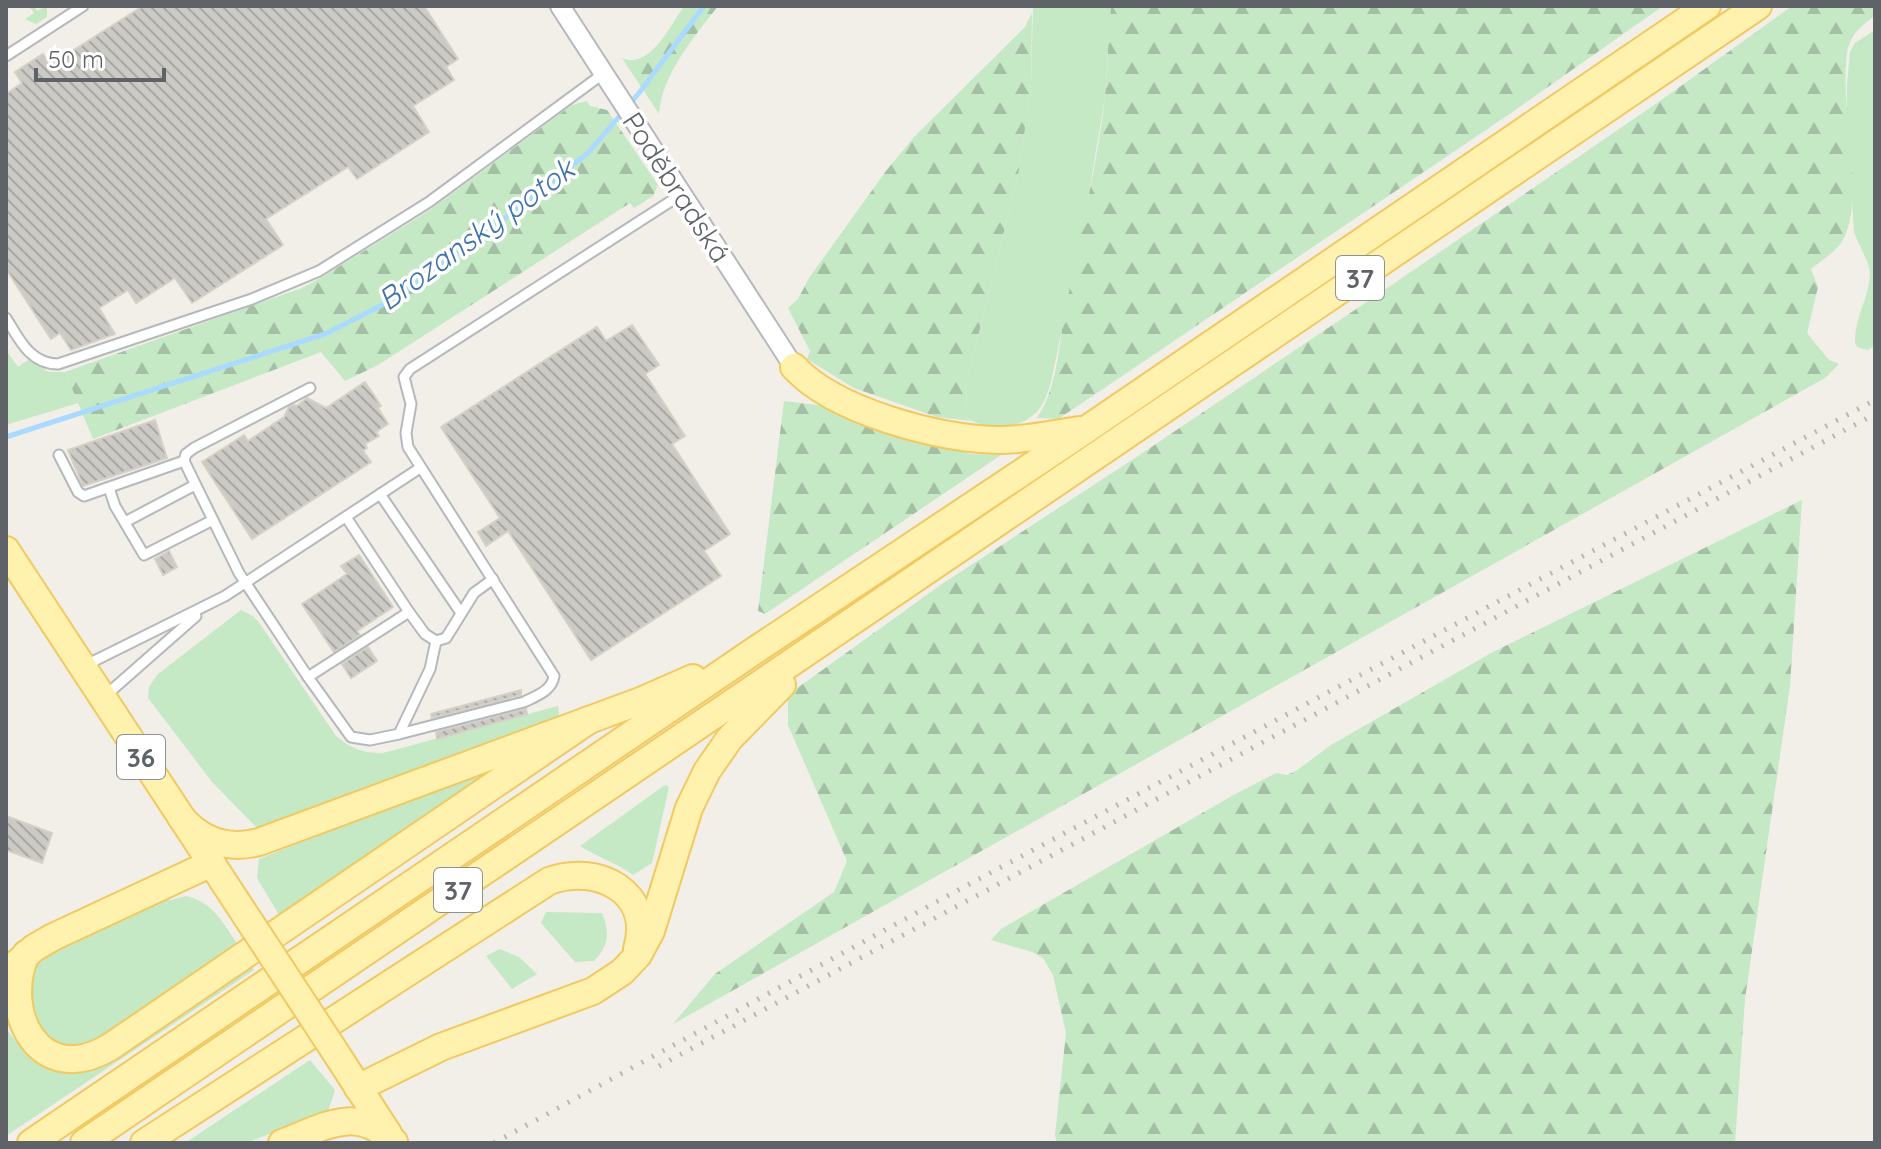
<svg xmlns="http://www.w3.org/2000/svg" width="1881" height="1149" viewBox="0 0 1881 1149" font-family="Quicksand,sans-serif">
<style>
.green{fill:#c5e8c5}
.forest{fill:url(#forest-firs)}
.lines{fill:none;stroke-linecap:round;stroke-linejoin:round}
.stream{stroke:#aadaff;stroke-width:5}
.building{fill:url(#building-back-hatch);stroke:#d6d1c6;stroke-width:2}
.lane-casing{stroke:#b5b8bc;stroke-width:13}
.street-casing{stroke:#b5b8bc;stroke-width:22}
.primary-casing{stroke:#f2c960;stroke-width:30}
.lane{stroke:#fff;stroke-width:9}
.street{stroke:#fff;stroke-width:18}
.primary{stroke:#fff2af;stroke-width:26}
.rail{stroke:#b6b7b8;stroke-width:5;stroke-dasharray:2 10;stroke-linecap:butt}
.primary-bridge-casing{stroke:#f2c960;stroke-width:30;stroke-linecap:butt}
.primary-bridge{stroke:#fff2af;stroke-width:26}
.labels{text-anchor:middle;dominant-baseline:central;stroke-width:7;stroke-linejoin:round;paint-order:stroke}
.shield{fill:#fff;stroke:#8f9295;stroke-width:2}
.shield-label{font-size:26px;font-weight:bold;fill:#5f6368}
.street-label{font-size:28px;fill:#5f6368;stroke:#fff}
.water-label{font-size:30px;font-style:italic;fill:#4174aa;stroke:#fff}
</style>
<defs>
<pattern id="forest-firs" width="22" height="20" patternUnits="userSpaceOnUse" patternTransform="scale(2)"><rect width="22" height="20" fill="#c5e8c5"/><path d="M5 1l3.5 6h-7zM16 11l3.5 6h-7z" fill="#a3c0a4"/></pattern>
<pattern id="building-back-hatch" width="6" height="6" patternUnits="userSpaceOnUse" patternTransform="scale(2)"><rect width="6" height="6" fill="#cccac5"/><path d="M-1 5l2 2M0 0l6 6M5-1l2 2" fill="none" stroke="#a9a8a4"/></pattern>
</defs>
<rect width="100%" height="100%" fill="#f1efe8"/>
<!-- green -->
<g class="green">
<polygon points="29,6 34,6 37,11 47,6 47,17 36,24 25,19 34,13"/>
<path d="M1033 6H1111L1105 97 1083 229 1051 382C1047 395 1043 408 1032 416 1017 429 980 431 966 416L967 381 1019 170 1031 86Z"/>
<path d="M1875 30V346L1867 350 1857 347 1855 342C1854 319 1870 296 1870 273 1870 263 1858 244 1854 232L1847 119V84L1850 52 1855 43Z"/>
<polygon points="6,350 18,367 28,360 49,372 65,372 78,403 6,425"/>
<path d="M241 610 253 616 260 624 336 736C352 749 362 753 383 753L558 706 559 715 556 722 261 832 213 783 148 698 149 687 158 674Z"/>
<polygon points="524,753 281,918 257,878 259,859"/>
<path d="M665 785 669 787 652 863 633 875C617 863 597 857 580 846Z"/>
<path d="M186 896C213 902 223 923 238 945L92 1046 73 1051 36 1037 23 987 37 965 56 947 164 898 171 900Z"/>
<path d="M546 912 602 913C610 933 609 945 594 961L575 962 541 923Z"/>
<polygon points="500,949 519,957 537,974 512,989 486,956"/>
<path d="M249 963 254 970 6 1136V1029C29 1056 31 1064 69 1070Z"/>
<polygon points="310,1060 335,1090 328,1111 246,1143 185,1143"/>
</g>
<!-- forest -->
<g class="forest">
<path d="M684 6H718C694 37 662 74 659 114L622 58C650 70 670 26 684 6Z"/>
<path d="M1111 6H1663L1511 113 1094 395 1058 419 1037 418C1059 384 1058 345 1066 307 1079 237 1097 168 1105 97 1108 67 1108 36 1111 6Z"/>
<path d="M1792 6H1875V16C1864 23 1851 34 1848 48 1837 100 1867 196 1843 240 1836 252 1822 260 1811 269L1818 287 1807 333 1829 360 1839 364 1825 378 673 1024 715 974 834 892 847 861 788 725V697L796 689 942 584 1135 458 1383 291 1660 101Z"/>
<polygon points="1032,13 1031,86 1019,170 967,381 966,416 971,421 937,417 854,388 807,359 810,351 788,308 798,299 809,278 886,171 914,137 1025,27"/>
<polygon points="587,101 590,106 607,110 658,185 653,196 634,208 630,203 378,365 345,381 321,352 93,439 65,372 302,288 324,276 427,212 572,105"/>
<polygon points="784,401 825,406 970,454 1001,455 765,614 758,611"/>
<polygon points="1802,500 1790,686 1745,999 1735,1143 1057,1143 1055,1135 1066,1033 1053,975 1043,958 1032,952 991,940 1001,929 1230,797 1276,773 1287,775 1296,771 1331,745 1491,653"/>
</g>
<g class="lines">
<!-- stream -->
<polyline class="stream" points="6,437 325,334 396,298 485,234 588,153 639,93 704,6"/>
</g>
<!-- building -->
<g class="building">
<polygon points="143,6 424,6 458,59 446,67 454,80 413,106 429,132 357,179 348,167 266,219 283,245 192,303 175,278 136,303 128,290 99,308 115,334 71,350 60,333 51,339 6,269 6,94 22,83 15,72 43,54 50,65"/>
<polygon points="632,325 659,365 645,374 685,436 672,444 730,534 704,551 721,576 591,660 508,531 486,546 478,532 500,518 441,427 597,327 606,341"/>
<polygon points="365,382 381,406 378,408 388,424 376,432 379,436 365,444 367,448 363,451 371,462 252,539 202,462 244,435 248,441 284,417 289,407 294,405 297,406 307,398 326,408"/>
<polygon points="155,420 167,458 83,486 68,450"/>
<polygon points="169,551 177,567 163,575 155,559"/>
<polygon points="359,555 393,607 357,631 360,635 334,652 302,604 347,574 341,566"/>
<polygon points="368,647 377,661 351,678 342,664"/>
<polygon points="521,690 521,695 432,718 431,714"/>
<polygon points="526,709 527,714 437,739 436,732"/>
<polygon points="6,816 52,833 42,863 6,850"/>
</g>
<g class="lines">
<!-- lane casing -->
<g class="lane-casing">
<g id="lane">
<polyline points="6,56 83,6"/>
<path d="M6 318C19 339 30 364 58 364L252 299 319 271 429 202 604 73"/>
<polyline points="310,388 194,448 186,454 184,461 239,573 308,677 409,612 346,517"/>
<polyline points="59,455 78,492 84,496 184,461"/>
<polyline points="109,488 115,506 144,555 213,520"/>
<polyline points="380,494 461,613"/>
<polyline points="125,522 195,485"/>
<polyline points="436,641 446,638 474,593 493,579"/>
<polyline points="86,665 225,596 420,468"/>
<polyline points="308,677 351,737 370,740 399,734 430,669 436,641 425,634 409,612"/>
<polyline points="105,696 196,616"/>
<path d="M399 734 524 702C536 696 552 691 554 676L408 447 406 433 411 404 404 377 410 369 682 194"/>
</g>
</g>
<!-- street casing -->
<g class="street-casing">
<polyline id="street" points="560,6 794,367"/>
</g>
<!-- primary casing -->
<g class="primary-casing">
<g id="primary">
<path d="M794 367C834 411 941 440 999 440 1026 440 1053 434 1079 430"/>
<polyline points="6,550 250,922"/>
<path d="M181 817C201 841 228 850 259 842L643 700 693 678"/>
<path d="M26 954C0 1013 40 1089 110 1047L589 720"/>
<polyline points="14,966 34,948 53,937 212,863"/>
<polyline points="332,1047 389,1135"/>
<polyline points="358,1088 441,1047 593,991 622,972 638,955 651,931 689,808 707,771 730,738 782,685"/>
<polyline points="31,1143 754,651 1087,429 1707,6"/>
<polyline points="84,1143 1758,6"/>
<path d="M144 1143 549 881C597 863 654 892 637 949"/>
<path d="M282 1143C324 1127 357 1104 394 1142"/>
</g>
</g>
<!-- lane -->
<use href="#lane" class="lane"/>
<!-- street -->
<use href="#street" class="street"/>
<!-- primary -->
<use href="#primary" class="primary"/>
<!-- rail -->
<g class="rail">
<polyline points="659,1066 1875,414"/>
<polyline points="494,1143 962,888 1875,400"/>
</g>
<!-- primary-bridge casing -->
<g class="primary-bridge-casing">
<polyline id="primary-bridge" points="250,922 332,1047"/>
</g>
<!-- primary-bridge -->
<use href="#primary-bridge" class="primary-bridge"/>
</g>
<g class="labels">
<!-- shield labels -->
<g class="shield">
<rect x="1336" y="256" width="48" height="44" rx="6"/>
<rect x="117" y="735" width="48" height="44" rx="6"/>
<rect x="434" y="868" width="48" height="44" rx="6"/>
</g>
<g class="shield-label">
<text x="1360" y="278">37</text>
<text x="141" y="757">36</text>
<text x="458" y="890">37</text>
</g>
<!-- street labels -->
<g class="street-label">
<text transform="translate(677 187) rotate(57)">Poděbradská</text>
</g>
<!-- water labels -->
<g class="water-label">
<text transform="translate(476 234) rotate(-36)">Brozanský potok</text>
</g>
</g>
<!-- border -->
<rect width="1881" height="1149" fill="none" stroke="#5f6368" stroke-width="16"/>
<!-- scale -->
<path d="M36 68v12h128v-12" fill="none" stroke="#5f6368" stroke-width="4"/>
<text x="48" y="68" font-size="24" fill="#5f6368" stroke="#ffffff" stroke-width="6" paint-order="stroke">50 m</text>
</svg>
